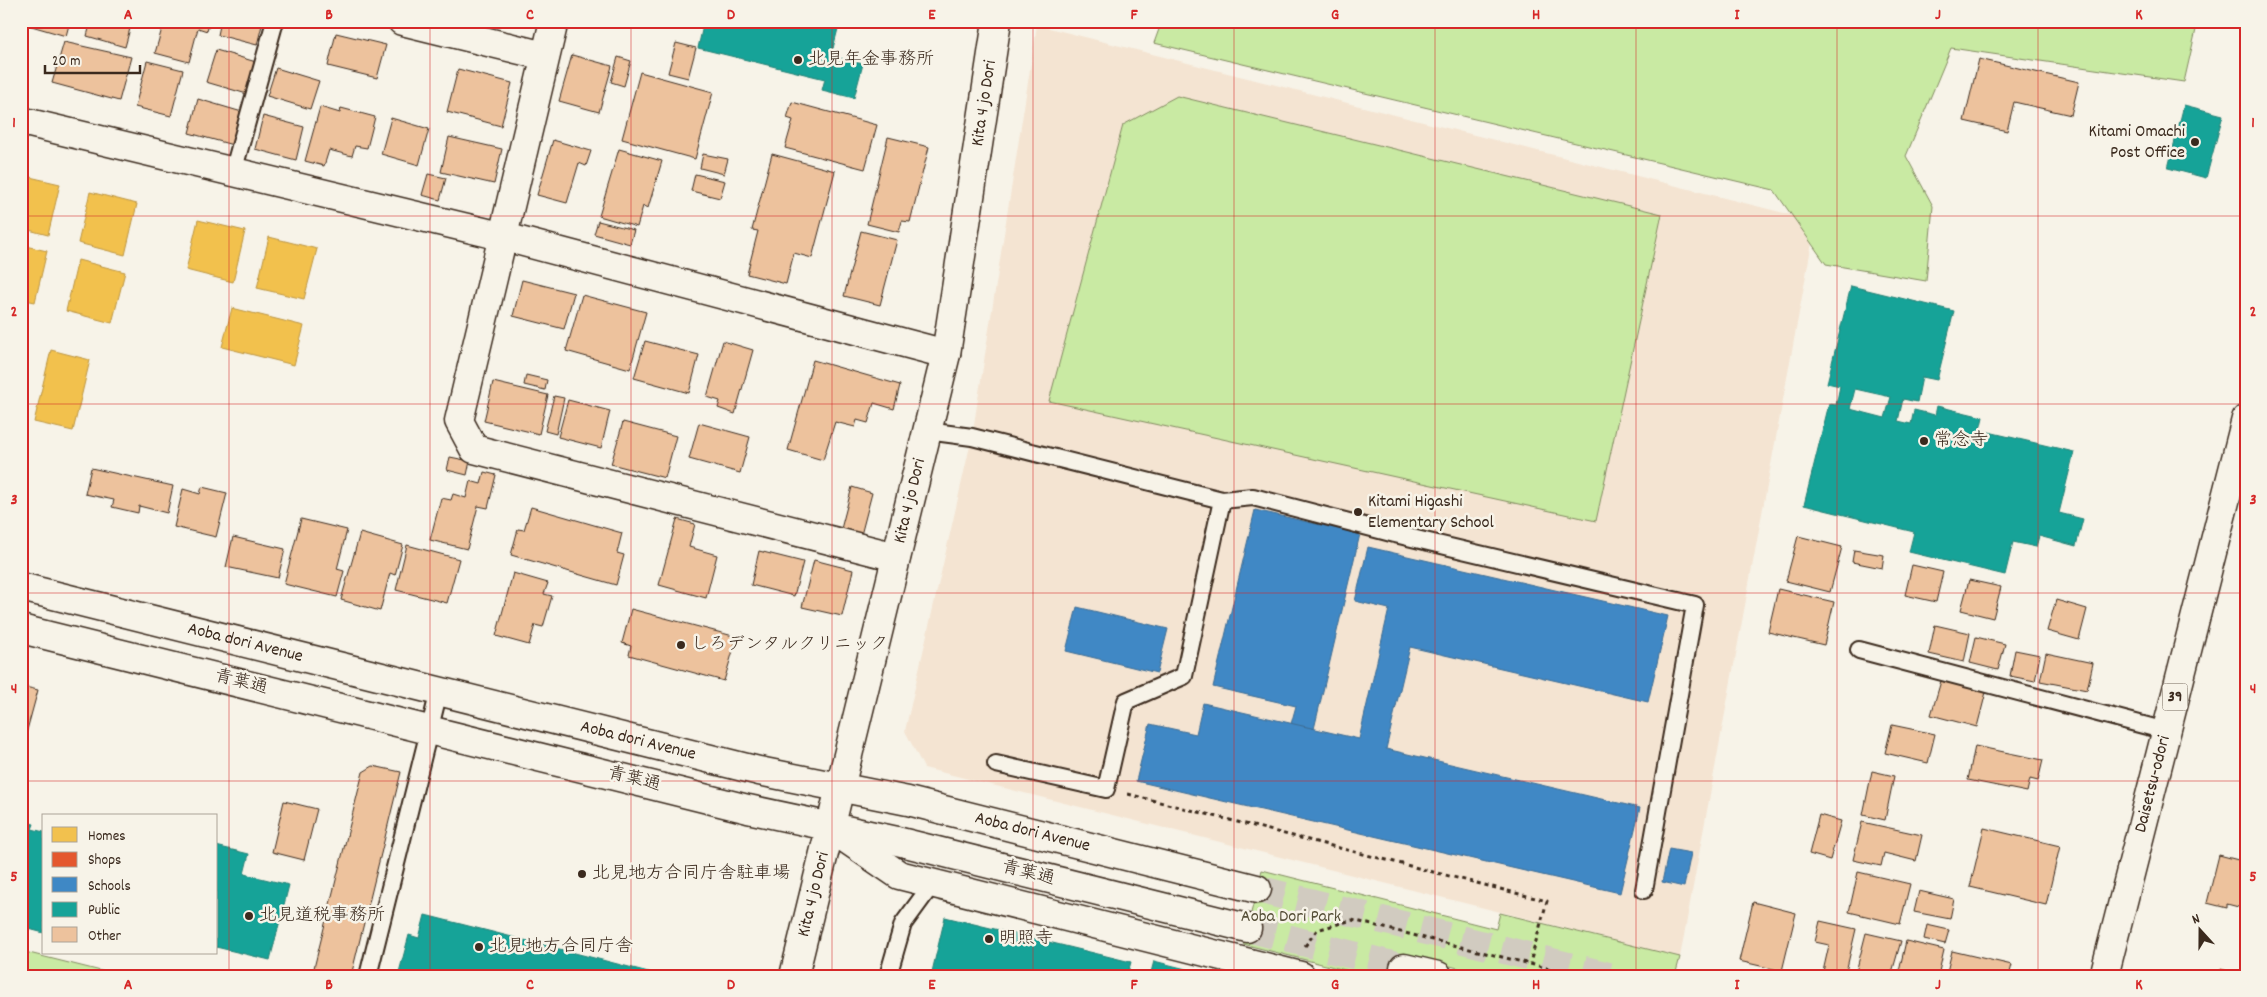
<svg xmlns="http://www.w3.org/2000/svg" width="2267" height="997" viewBox="0 0 2267 997" font-family="Dekko,'Klee One',sans-serif">
<style>
.built{fill:#f4e4d2}
.green{fill:#c9eaa3;stroke:#828a60}
.homes{fill:#f2c14e;stroke:#bb9440}
.shops{fill:#e4572e;stroke:#b14a29}
.schools{fill:#3f88c5;stroke:#3e6c93}
.public{fill:#17a398;stroke:#227f73;fill-rule:evenodd}
.building{fill:#edc29d;stroke:#3b2a1e}
.lines{fill:none;stroke-linecap:round;stroke-linejoin:round}
.tertiary-tunnel{stroke:#d1cbc0;stroke-width:28;stroke-dasharray:28 14;stroke-linecap:butt}
.service-casing{stroke:#3b2a1e;stroke-width:20}
.minor-casing{stroke:#3b2a1e;stroke-width:31}
.tertiary-casing{stroke:#3b2a1e;stroke-width:31}
.trunk-casing{stroke:#3b2a1e;stroke-width:31}
.path{stroke:#3b2a1e;stroke-width:3;stroke-dasharray:4 4;stroke-linecap:butt}
.service{stroke:#f7f3e8;stroke-width:16}
.minor{stroke:#f7f3e8;stroke-width:28}
.tertiary{stroke:#f7f3e8;stroke-width:28}
.trunk{stroke:#f7f3e8;stroke-width:28}
.grid{fill:none;stroke:#d62828;stroke-width:1;stroke-opacity:0.55}
.poi-dot{fill:#3b2a1e;stroke:#f7f3e8;stroke-width:2}
.labels{text-anchor:middle;dominant-baseline:central;stroke-width:5;stroke-linejoin:round;paint-order:stroke}
.shield{fill:#f7f3e8;stroke:#73665b;stroke-width:1}
.shield-label{font-size:16px;font-weight:bold;fill:#3b2a1e}
.poi-label{font-size:18px;fill:#3b2a1e;stroke:#f7f3e8;text-anchor:start}
.street-label{font-size:18px;fill:#3b2a1e;stroke:#f7f3e8}
.park-label{font-size:18px;fill:#575039;stroke:#f7f3e8}
.neatline{fill:none;stroke:#d62828;stroke-width:2}
.grid-label{font-size:16px;text-anchor:middle;font-weight:bold;fill:#d62828}
</style>
<rect width="100%" height="100%" fill="#f7f3e8"/>
<filter id="ink" filterUnits="userSpaceOnUse"><feTurbulence type="fractalNoise" baseFrequency=".02" numOctaves="2"/><feDisplacementMap in="SourceGraphic" scale="10" xChannelSelector="R" yChannelSelector="G"/><feConvolveMatrix kernelMatrix="1 2 1 2 8 2 1 2 1" color-interpolation-filters="sRGB"/></filter>
<g filter="url(#ink)">
<!-- built -->
<polygon class="built" points="1037,25 1816,221 1680,957 924,768 905,731 972,437"/>
<!-- green -->
<g class="green">
<polygon points="1162,21 2198,21 2184,82 1951,48 1906,156 1933,206 1926,281 1826,264 1774,190 1154,43"/>
<polygon points="1177,96 1662,214 1596,521 1049,401 1123,125"/>
<polygon points="1262,870 1496,929 1500,913 1680,957 1675,976 1489,976 1407,955 1402,976 1369,976 1243,944"/>
<polygon points="21,951 117,975 21,976"/>
</g>
<!-- homes -->
<g class="homes">
<polygon points="21,175 60,184 48,235 21,228"/>
<polygon points="90,192 137,204 125,255 78,243"/>
<polygon points="198,220 245,231 233,282 186,270"/>
<polygon points="269,237 317,249 304,299 257,288"/>
<polygon points="21,245 47,251 35,302 21,299"/>
<polygon points="78,260 125,272 112,323 66,311"/>
<polygon points="232,308 304,326 294,365 222,347"/>
<polygon points="51,350 90,360 73,431 34,422"/>
</g>
<!-- shops -->
<polygon class="shops" points="2221,969 2246,976 2219,976"/>
<!-- schools -->
<g class="schools">
<polygon points="1255,510 1360,534 1314,729 1291,724 1296,706 1213,687"/>
<polygon points="1368,547 1668,616 1648,702 1410,647 1386,749 1640,808 1620,893 1136,781 1150,724 1196,734 1203,703 1359,739 1389,609 1355,601"/>
<polygon points="1077,607 1168,629 1157,673 1066,651"/>
<polygon points="1669,849 1691,853 1684,887 1662,882"/>
</g>
<!-- public -->
<g class="public">
<polygon points="704,21 840,21 831,56 863,64 854,98 822,90 825,79 698,48"/>
<polygon points="2184,105 2223,115 2206,178 2168,168"/>
<path d="M1851 286 1954 311 1937 380 1922 377 1917 402 1903 399 1898 421 1911 424 1914 410 1935 415 1937 406 1983 417 1980 430 2074 452 2059 513 2083 519 2076 546 2039 536 2036 547 2013 542 2005 575 1909 552 1914 532 1804 505 1829 404 1836 405 1840 386 1827 383ZM1855 389 1891 397 1885 418 1850 409Z"/>
<polygon points="21,821 34,824 32,829 44,832 44,933 21,927"/>
<polygon points="216,846 249,854 244,874 289,885 270,960 216,947"/>
<polygon points="425,915 536,943 664,976 398,976 409,935 419,938"/>
<polygon points="945,917 1131,962 1127,976 931,976"/>
<polygon points="1154,961 1214,976 1150,976"/>
</g>
<!-- building -->
<g class="building">
<polygon points="30,21 70,21 66,36 28,25"/>
<polygon points="91,21 132,21 125,47 87,36"/>
<polygon points="158,21 210,21 207,31 198,28 189,62 155,53 163,25 157,23"/>
<polygon points="221,21 263,21 257,45 218,35"/>
<polygon points="336,33 386,45 377,78 328,66"/>
<polygon points="64,42 131,57 119,101 52,83"/>
<polygon points="676,43 696,48 688,78 668,73"/>
<polygon points="216,50 256,62 247,94 206,82"/>
<polygon points="572,55 612,66 599,112 559,101"/>
<polygon points="618,57 631,61 624,86 611,82"/>
<polygon points="1979,59 2079,82 2071,115 2014,102 2007,131 1964,121"/>
<polygon points="147,61 183,70 171,116 135,107"/>
<polygon points="276,68 319,81 310,109 267,96"/>
<polygon points="458,69 512,83 501,126 447,112"/>
<polygon points="640,72 713,92 695,159 622,139"/>
<polygon points="198,99 242,112 233,145 189,133"/>
<polygon points="792,102 877,125 865,169 785,148 793,120 787,118"/>
<polygon points="320,107 340,113 341,108 375,117 367,148 355,146 352,156 329,150 324,166 305,161"/>
<polygon points="263,116 304,127 296,160 255,149"/>
<polygon points="391,118 429,129 419,165 381,154"/>
<polygon points="449,137 502,149 494,184 441,172"/>
<polygon points="888,137 929,147 910,222 902,221 899,232 867,224"/>
<polygon points="553,140 591,151 586,166 579,163 567,203 537,195"/>
<polygon points="619,149 662,161 648,208 643,206 637,227 599,216"/>
<polygon points="703,154 728,159 724,174 700,168"/>
<polygon points="772,154 835,171 812,258 794,253 786,284 747,274 758,231 752,230"/>
<polygon points="428,174 446,178 440,200 422,195"/>
<polygon points="695,174 725,181 720,198 691,191"/>
<polygon points="598,221 634,230 630,244 594,234"/>
<polygon points="861,231 897,240 880,305 844,296"/>
<polygon points="522,280 574,293 564,329 513,316"/>
<polygon points="582,295 646,312 630,369 566,351"/>
<polygon points="645,341 699,355 689,393 634,378"/>
<polygon points="723,341 753,350 735,414 718,408 720,401 707,397"/>
<polygon points="813,360 900,385 894,409 874,403 868,423 857,420 855,427 835,422 823,460 788,450"/>
<polygon points="526,375 547,380 545,390 524,385"/>
<polygon points="493,382 548,395 539,434 484,421"/>
<polygon points="554,396 564,398 556,434 545,431"/>
<polygon points="568,400 610,411 601,448 558,437"/>
<polygon points="623,422 676,436 665,478 611,464"/>
<polygon points="699,423 750,437 740,473 689,459"/>
<polygon points="450,457 470,461 467,475 447,470"/>
<polygon points="91,468 173,486 167,513 139,506 138,513 112,507 114,500 85,494"/>
<polygon points="484,472 496,475 488,508 478,506 467,549 430,540 441,498 451,500 453,494 466,498 470,481 481,484"/>
<polygon points="202,487 227,493 216,537 174,527 183,489 200,494"/>
<polygon points="852,487 872,493 861,535 841,529"/>
<polygon points="531,507 622,533 617,553 624,555 616,585 511,555 518,529 524,530"/>
<polygon points="301,519 347,530 337,569 344,571 337,597 284,584"/>
<polygon points="677,519 695,524 689,547 717,555 706,598 659,585"/>
<polygon points="360,533 403,545 395,575 390,573 380,611 341,600"/>
<polygon points="1798,536 1842,547 1830,592 1786,581"/>
<polygon points="233,537 285,549 278,578 226,567"/>
<polygon points="407,545 459,559 447,603 396,590"/>
<polygon points="1854,550 1884,555 1882,568 1852,562"/>
<polygon points="759,551 803,562 794,596 751,585"/>
<polygon points="814,560 853,570 842,616 802,607"/>
<polygon points="1912,565 1943,572 1936,602 1905,595"/>
<polygon points="513,573 548,583 544,594 552,596 543,627 535,625 529,645 496,636"/>
<polygon points="1969,580 2001,587 1993,618 1961,610"/>
<polygon points="1778,589 1834,602 1824,645 1768,632"/>
<polygon points="2056,600 2087,609 2079,640 2047,631"/>
<polygon points="631,609 737,637 724,681 629,655 631,646 622,643"/>
<polygon points="1935,625 1970,633 1964,662 1929,654"/>
<polygon points="1976,637 2005,644 1998,670 1970,663"/>
<polygon points="2015,650 2040,655 2035,681 2010,676"/>
<polygon points="2046,653 2093,663 2087,690 2040,681"/>
<polygon points="1941,681 1986,692 1977,727 1931,715"/>
<polygon points="21,686 38,690 21,752"/>
<polygon points="1892,725 1935,734 1928,763 1885,753"/>
<polygon points="1975,746 2043,760 2038,781 2030,779 2027,792 1968,780"/>
<polygon points="373,766 401,772 351,976 312,976 363,772"/>
<polygon points="1872,771 1894,776 1885,820 1863,815"/>
<polygon points="284,801 317,809 304,860 272,852"/>
<polygon points="1819,815 1841,821 1830,860 1809,854"/>
<polygon points="1862,822 1922,835 1916,861 1884,853 1881,866 1853,860"/>
<polygon points="1984,828 2060,846 2046,905 1970,887"/>
<polygon points="2219,855 2246,862 2246,909 2227,904 2227,908 2207,903"/>
<polygon points="1858,872 1910,884 1900,924 1849,912"/>
<polygon points="1919,891 1954,899 1950,919 1914,912"/>
<polygon points="1753,902 1796,913 1782,971 1739,961"/>
<polygon points="1820,921 1856,929 1845,976 1822,976 1829,945 1815,942"/>
<polygon points="1927,925 1949,930 1945,944 1924,939"/>
<polygon points="1866,933 1901,941 1891,976 1855,976"/>
<polygon points="1906,941 1944,950 1938,976 1898,976"/>
<polygon points="1952,951 2012,965 2009,976 1946,976"/>
</g>
<g class="lines">
<!-- tertiary-tunnel -->
<g class="tertiary-tunnel">
<polyline points="1257,889 1609,976"/>
<polyline points="1247,928 1404,968"/>
</g>
<!-- service casing -->
<g class="service-casing">
<g id="service">
<polyline points="233,172 275,21"/>
<polyline points="927,431 972,437 1222,500 1184,676 1126,701 1106,789 996,764"/>
<polyline points="1222,500 1253,497 1395,534 1695,605 1644,890"/>
<polyline points="1859,650 2166,731"/>
<polyline points="368,976 439,691"/>
<polyline points="888,976 903,924 933,883"/>
</g>
</g>
<!-- minor casing -->
<g class="minor-casing">
<g id="minor">
<polyline points="402,21 545,56"/>
<polyline points="554,21 459,421 474,449 896,557"/>
<polyline points="21,121 501,236 946,354"/>
</g>
</g>
<!-- tertiary casing -->
<g class="tertiary-casing">
<g id="tertiary">
<path id="s1" d="M21 587 759 771 908 801 1257 889"/>
<polyline points="21,629 748,809 897,841 1247,928"/>
<polyline points="842,836 899,875 1301,976"/>
<polyline points="1404,968 1438,976"/>
<path id="s2" d="M794 976 946 354 997 21"/>
</g>
</g>
<!-- trunk casing -->
<g class="trunk-casing">
<g id="trunk">
<path id="s3" d="M2104 976 2246 419"/>
</g>
</g>
<!-- path -->
<g class="path">
<polyline points="1128,794 1547,901 1530,963"/>
<polyline points="1305,946 1317,930 1352,920 1579,976"/>
</g>
<!-- service -->
<use href="#service" class="service"/>
<!-- minor -->
<use href="#minor" class="minor"/>
<!-- tertiary -->
<use href="#tertiary" class="tertiary"/>
<!-- trunk -->
<use href="#trunk" class="trunk"/>
</g>
</g>
<!-- grid -->
<path class="grid" d="M229 21V976M430 21V976M631 21V976M832 21V976M1033 21V976M1234 21V976M1435 21V976M1636 21V976M1837 21V976M2038 21V976M21 216H2246M21 404H2246M21 593H2246M21 781H2246"/>
<!-- markers -->
<g class="poi-dot">
<circle cx="798" cy="60" r="5"/>
<circle cx="2195" cy="142" r="5"/>
<circle cx="1924" cy="441" r="5"/>
<circle cx="1358" cy="512" r="5"/>
<circle cx="681" cy="645" r="5"/>
<circle cx="582" cy="874" r="5"/>
<circle cx="249" cy="916" r="5"/>
<circle cx="989" cy="939" r="5"/>
<circle cx="479" cy="947" r="5"/>
</g>
<g class="labels">
<!-- shield labels -->
<rect class="shield" x="2162.5" y="683.5" width="25" height="27" rx="4"/>
<g class="shield-label">
<text x="2175" y="697">39</text>
</g>
<!-- poi labels -->
<g class="poi-label">
<text x="808" y="60">北見年金事務所</text>
<text x="2185" y="132" text-anchor="end">Kitami Omachi<tspan x="2185" dy="21">Post Office</tspan></text>
<text x="1934" y="441">常念寺</text>
<text x="1368" y="502">Kitami Higashi<tspan x="1368" dy="21">Elementary School</tspan></text>
<text x="691" y="645">しろデンタルクリニック</text>
<text x="592" y="874">北見地方合同庁舎駐車場</text>
<text x="259" y="916">北見道税事務所</text>
<text x="999" y="939">明照寺</text>
<text x="489" y="947">北見地方合同庁舎</text>
</g>
<!-- street labels -->
<g class="street-label">
<text stroke="none"><textPath href="#s2" startOffset="894">Kita 4 jo Dori</textPath></text>
<text stroke="none"><textPath href="#s2" startOffset="489">Kita 4 jo Dori</textPath></text>
<text stroke="none"><textPath href="#s1" startOffset="231">Aoba dori Avenue</textPath></text>
<text transform="translate(241 683) rotate(14)">青葉通</text>
<text stroke="none"><textPath href="#s1" startOffset="636">Aoba dori Avenue</textPath></text>
<text transform="translate(634 780) rotate(14)">青葉通</text>
<text stroke="none"><textPath href="#s3" startOffset="198">Daisetsu-odori</textPath></text>
<text stroke="none"><textPath href="#s1" startOffset="1041">Aoba dori Avenue</textPath></text>
<text transform="translate(1028 874) rotate(14)">青葉通</text>
<text stroke="none"><textPath href="#s2" startOffset="84">Kita 4 jo Dori</textPath></text>
</g>
<!-- park labels -->
<g class="park-label">
<text x="1291" y="917">Aoba Dori Park</text>
</g>
</g>
<!-- margin -->
<rect width="2267" height="997" fill="none" stroke="#f7f3e8" stroke-width="55"/>
<!-- legend -->
<rect x="42" y="814" width="175" height="140" fill="#f7f3e8" stroke="#aca397"/>
<rect x="52" y="827" width="25" height="15" fill="#f2c14e" stroke="#aca397"/>
<text x="88" y="840" font-size="15" fill="#3b2a1e">Homes</text>
<rect x="52" y="852" width="25" height="15" fill="#e4572e" stroke="#aca397"/>
<text x="88" y="864" font-size="15" fill="#3b2a1e">Shops</text>
<rect x="52" y="877" width="25" height="15" fill="#3f88c5" stroke="#aca397"/>
<text x="88" y="890" font-size="15" fill="#3b2a1e">Schools</text>
<rect x="52" y="902" width="25" height="15" fill="#17a398" stroke="#aca397"/>
<text x="88" y="914" font-size="15" fill="#3b2a1e">Public</text>
<rect x="52" y="927" width="25" height="15" fill="#edc29d" stroke="#aca397"/>
<text x="88" y="940" font-size="15" fill="#3b2a1e">Other</text>
<!-- north arrow -->
<g transform="translate(2200 930) rotate(339)" stroke="#f7f3e8" stroke-width="4" paint-order="stroke">
<path d="M0-4L9 19L0 12L-9 19Z" fill="#3b2a1e"/>
<text y="-8" font-size="14" font-weight="bold" text-anchor="middle" fill="#3b2a1e">N</text>
</g>
<!-- scale -->
<path d="M45 65v8h95v-8" fill="none" stroke="#3b2a1e" stroke-width="2.5"/>
<text x="52" y="65" font-size="15" fill="#3b2a1e" stroke="#f7f3e8" stroke-width="4" paint-order="stroke">20 m</text>
<rect x="28" y="28" width="2212" height="942" class="neatline"/>
<g class="grid-label">
<text x="128" y="19">A</text>
<text x="329" y="19">B</text>
<text x="530" y="19">C</text>
<text x="731" y="19">D</text>
<text x="932" y="19">E</text>
<text x="1134" y="19">F</text>
<text x="1335" y="19">G</text>
<text x="1536" y="19">H</text>
<text x="1737" y="19">I</text>
<text x="1938" y="19">J</text>
<text x="2139" y="19">K</text>
<text x="14" y="127">1</text>
<text x="2253" y="127">1</text>
<text x="14" y="316">2</text>
<text x="2253" y="316">2</text>
<text x="14" y="504">3</text>
<text x="2253" y="504">3</text>
<text x="14" y="693">4</text>
<text x="2253" y="693">4</text>
<text x="14" y="881">5</text>
<text x="2253" y="881">5</text>
<text x="128" y="989">A</text>
<text x="329" y="989">B</text>
<text x="530" y="989">C</text>
<text x="731" y="989">D</text>
<text x="932" y="989">E</text>
<text x="1134" y="989">F</text>
<text x="1335" y="989">G</text>
<text x="1536" y="989">H</text>
<text x="1737" y="989">I</text>
<text x="1938" y="989">J</text>
<text x="2139" y="989">K</text>
</g>
</svg>
